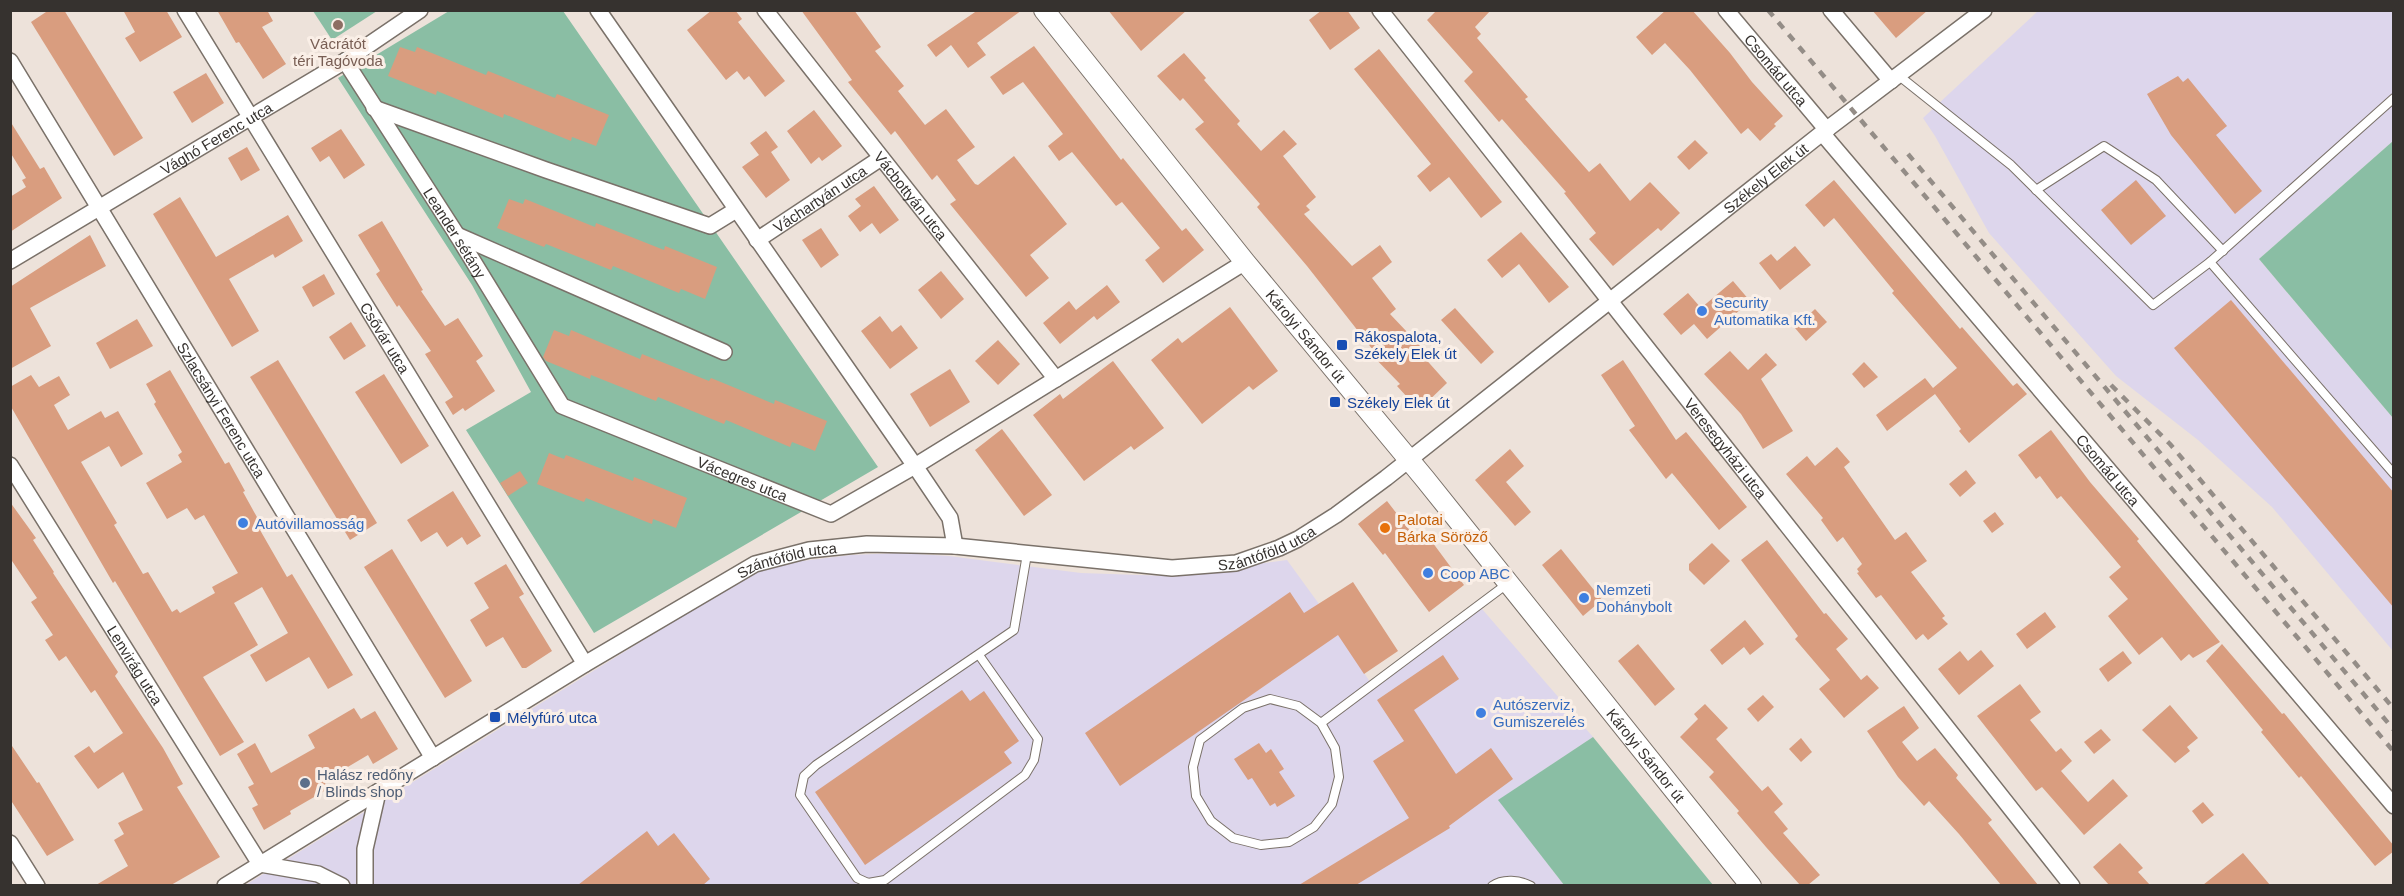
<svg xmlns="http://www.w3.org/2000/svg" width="2404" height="896" viewBox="0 0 2404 896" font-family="Helvetica,sans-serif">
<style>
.industrial{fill:#ddd6ec}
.green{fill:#8abea4}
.building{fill:#d99d7f}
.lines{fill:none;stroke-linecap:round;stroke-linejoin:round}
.service-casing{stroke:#7a7169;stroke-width:10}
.minor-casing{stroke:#7a7169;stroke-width:18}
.tertiary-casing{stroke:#7a7169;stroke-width:22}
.service{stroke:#fff;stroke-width:8}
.minor{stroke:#fff;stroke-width:15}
.tertiary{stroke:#fff;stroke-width:20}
.rail{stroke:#948d87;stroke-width:4.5;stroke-dasharray:8 8;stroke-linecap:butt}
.education-dot{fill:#8d6e63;stroke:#faefe7;stroke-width:2}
.shop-dot{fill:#3f7fe0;stroke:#faefe7;stroke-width:2}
.transit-dot{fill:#1a4fb4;stroke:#faefe7;stroke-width:2}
.food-dot{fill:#e8710a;stroke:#faefe7;stroke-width:2}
.service-dot{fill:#5c6f8a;stroke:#faefe7;stroke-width:2}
.labels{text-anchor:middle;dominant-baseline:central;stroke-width:6;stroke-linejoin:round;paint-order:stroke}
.education-label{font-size:15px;fill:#785e54;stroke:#faefe7}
.street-label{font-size:15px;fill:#36322f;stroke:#faefe7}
.shop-label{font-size:15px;fill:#366cbe;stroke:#faefe7;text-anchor:start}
.transit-label{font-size:15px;fill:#164399;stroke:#faefe7;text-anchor:start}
.food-label{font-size:15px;fill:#c56008;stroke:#faefe7;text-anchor:start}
.service-label{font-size:15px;fill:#4e5e75;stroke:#faefe7;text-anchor:start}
</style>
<rect width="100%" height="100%" fill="#ede2da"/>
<!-- industrial -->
<g class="industrial">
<polygon points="2038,11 2393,11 2393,141 2259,259 2393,418 2393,651 2272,507 2198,440 2116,376 1989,233 1935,136 1923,118"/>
<polygon points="900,553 949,556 1081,573 1168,576 1287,560 1319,604 1370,682 1476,602 1593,737 1499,800 1564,885 244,886 754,572 802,561 851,555"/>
</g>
<!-- green -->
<g class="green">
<polygon points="313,11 377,11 332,40"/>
<polygon points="449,11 563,11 878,467 594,633 466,430 531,392 472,285 338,78"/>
<polygon points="2393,141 2393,418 2259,259"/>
<polygon points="1593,737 1713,885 1564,885 1498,800"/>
</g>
<!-- building -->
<g class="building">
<polygon points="49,10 64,10 143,138 114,156 31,22"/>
<polygon points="123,10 166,10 182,37 140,62 125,38 135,32"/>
<polygon points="217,10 267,10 273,21 262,27 286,64 263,79 239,42 236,43"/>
<polygon points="712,10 735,10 742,19 738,22 785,81 765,97 749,76 744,80 737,71 726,80 687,30"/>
<polygon points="801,10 854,10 881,47 875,51 904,86 898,91 925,125 946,109 975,147 957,160 975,184 978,185 1014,156 1067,224 1030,255 1049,278 1026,297 950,204 956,200 937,175 932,180 895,131 891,135 848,82 852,80"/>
<polygon points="978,10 1022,10 977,43 986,55 968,68 951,45 936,57 927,45"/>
<polygon points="1108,10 1187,10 1141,51"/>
<polygon points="1322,10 1347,10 1360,28 1330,50 1309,20"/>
<polygon points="1437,10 1491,10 1475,27 1481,34 1477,38 1528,97 1525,99 1589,172 1600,163 1630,201 1650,182 1680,213 1661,231 1658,228 1613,266 1589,239 1596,233 1564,193 1566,192 1502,119 1499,122 1464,81 1473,72 1427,20"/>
<polygon points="1666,10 1692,10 1730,53 1752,82 1783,116 1774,124 1776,126 1760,141 1748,128 1741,134 1690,70 1665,43 1652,55 1636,37"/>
<polygon points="1872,10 1928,10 1896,38"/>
<polygon points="1034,46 1121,160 1123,158 1182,231 1186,228 1204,250 1163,283 1145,260 1160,248 1122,202 1116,206 1072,152 1059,161 1048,146 1063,134 1023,82 1003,95 990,77"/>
<polygon points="400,47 415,52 417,47 486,75 488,71 555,98 557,94 609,115 596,146 572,137 571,141 504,114 503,118 437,91 436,95 388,76"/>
<polygon points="1379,49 1502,202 1481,218 1449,177 1430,192 1417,176 1431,164 1354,69"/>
<polygon points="1184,53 1206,78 1204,80 1240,121 1237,124 1261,151 1284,130 1297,144 1283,156 1316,197 1306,206 1310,210 1304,214 1352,266 1380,245 1392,262 1372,278 1396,309 1390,314 1426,352 1422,355 1447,383 1419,410 1397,386 1400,384 1370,353 1373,350 1307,266 1257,207 1260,204 1195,129 1204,122 1183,98 1180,101 1157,76"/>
<polygon points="206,73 224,103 192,123 173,92"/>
<polygon points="2178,76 2183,82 2188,78 2227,126 2216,135 2262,191 2235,214 2171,135 2147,94"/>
<polygon points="814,110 842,146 822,161 819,157 811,164 787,131"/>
<polygon points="10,121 40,169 44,167 62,198 10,232 10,197 26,187 22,180 26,178 10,152"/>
<polygon points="341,129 365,165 344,179 329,156 320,162 311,148"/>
<polygon points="766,131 778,147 771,152 790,180 766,198 742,167 759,155 750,143"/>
<polygon points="1695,140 1708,153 1689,170 1677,157"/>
<polygon points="247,147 260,170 241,181 228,158"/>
<polygon points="1834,180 1960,329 1962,327 2013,386 2017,383 2027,394 1969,443 1959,431 1961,429 1935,394 1887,431 1876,415 1925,378 1933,388 1957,368 1892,293 1894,291 1834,218 1824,227 1805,205"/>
<polygon points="2136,180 2166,216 2131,245 2101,210"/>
<polygon points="874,186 899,220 880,234 872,223 860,232 848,216 861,206 855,199"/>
<polygon points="180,197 216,257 288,215 303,241 275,258 273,254 229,279 259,331 232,347 153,214"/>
<polygon points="509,199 523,204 525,199 595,227 596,223 664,250 665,246 717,267 705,299 681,289 679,293 613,266 611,270 546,244 544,247 497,228"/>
<polygon points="382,221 423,290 421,291 445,326 458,318 483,356 476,361 495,391 465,411 463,408 453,415 445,402 453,397 425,354 431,351 399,305 397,307 376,274 380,271 358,235"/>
<polygon points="821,228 839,255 821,268 802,240"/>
<polygon points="1521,232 1569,287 1549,303 1519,264 1502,278 1487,260"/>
<polygon points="90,235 106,266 30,308 51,346 10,369 10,287"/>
<polygon points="1795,246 1811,265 1780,290 1759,263 1771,254 1777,261"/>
<polygon points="941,271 964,299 941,319 918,290"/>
<polygon points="324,274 335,294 313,307 302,287"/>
<polygon points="1733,281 1750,301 1707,339 1694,324 1681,335 1663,314 1688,293 1701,308"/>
<polygon points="1107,285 1120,302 1097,320 1094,316 1060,344 1043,323 1069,301 1076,310"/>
<polygon points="2231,300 2394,493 2394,608 2174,348"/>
<polygon points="1230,307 1278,371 1253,390 1249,386 1202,424 1151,360 1178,338 1182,343"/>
<polygon points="1455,308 1494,352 1481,364 1441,320"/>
<polygon points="1815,309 1827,322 1806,341 1795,328"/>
<polygon points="880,316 892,332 901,325 918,348 890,369 861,331"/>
<polygon points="137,319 153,346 110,369 96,343"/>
<polygon points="351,322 366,346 344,360 329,337"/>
<polygon points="554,330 569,336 571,330 640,359 642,354 709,381 711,378 774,404 775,400 827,421 815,451 792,442 790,447 726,420 724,424 658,397 656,401 591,375 590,379 546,361 543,357"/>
<polygon points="998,340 1020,364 998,385 975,361"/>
<polygon points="1730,351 1748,370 1766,353 1777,365 1761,379 1793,431 1763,449 1741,414 1704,374"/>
<polygon points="278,360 377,523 350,540 250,377"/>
<polygon points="1623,360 1676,440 1686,432 1747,507 1719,530 1672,473 1666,479 1629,430 1635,426 1601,375"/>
<polygon points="1113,361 1164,428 1134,450 1131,446 1084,481 1033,415 1060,394 1063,399"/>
<polygon points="1864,362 1878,377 1864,388 1852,374"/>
<polygon points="950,369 970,402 930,427 910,394"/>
<polygon points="170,370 225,464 229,462 245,491 243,492 263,528 260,530 287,577 292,574 353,675 328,689 309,657 266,682 250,655 288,633 262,587 234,603 258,645 203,677 244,742 220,756 115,581 113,583 10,405 10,387 31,375 39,387 59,376 70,395 54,405 68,430 101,411 105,418 118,411 143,454 121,467 109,446 81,462 117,523 114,525 143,574 148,572 172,612 177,609 180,613 215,593 212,587 238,573 204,515 195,520 187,508 167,519 146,483 182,462 178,455 182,452 154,404 156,402 146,384"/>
<polygon points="384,374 429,446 401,464 355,392"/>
<polygon points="1002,429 1052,495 1024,516 975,450"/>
<polygon points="2051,430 2090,482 2139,539 2137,541 2220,642 2193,658 2189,654 2181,661 2162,637 2139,655 2108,616 2128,599 2109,577 2121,567 2061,496 2057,499 2040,476 2036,479 2018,455"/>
<polygon points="1837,447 1850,462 1844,467 1895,540 1906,532 1927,561 1911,572 1945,616 1942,618 1948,624 1928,640 1923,634 1916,640 1881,595 1876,598 1857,573 1859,572 1857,569 1862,564 1843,537 1837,542 1821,520 1823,518 1786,474 1807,456 1815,466"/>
<polygon points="1510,449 1524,466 1506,482 1531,512 1515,526 1475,480"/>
<polygon points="549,453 564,459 566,455 633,481 634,477 687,498 676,528 653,519 652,524 586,498 584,502 537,484"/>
<polygon points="1966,470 1976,483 1960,497 1949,484"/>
<polygon points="520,471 528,483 508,496 500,483"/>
<polygon points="453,491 481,536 467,545 462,537 447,547 437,532 421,542 407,520"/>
<polygon points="1387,501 1418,541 1427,535 1464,585 1429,612 1385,553 1383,555 1358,524"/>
<polygon points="10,502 36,538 33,540 54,572 53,573 118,672 115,676 163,748 183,784 177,787 220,857 171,885 96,885 128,866 114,840 124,834 118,823 143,810 123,772 98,789 74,756 89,746 94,753 123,733 95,690 91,693 66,656 59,661 45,640 53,635 31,602 37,598 10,558"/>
<polygon points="1995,512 2004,524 1992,533 1983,521"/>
<polygon points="1767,540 1824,614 1826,613 1848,639 1836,649 1861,680 1867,675 1879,688 1844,718 1819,689 1830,680 1795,639 1798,636 1741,560"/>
<polygon points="1712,543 1730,561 1704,585 1689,570 1689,564"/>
<polygon points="392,549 472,681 445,698 364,567"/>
<polygon points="1561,549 1602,600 1583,616 1542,565"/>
<polygon points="506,564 524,594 519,597 552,651 526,668 522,668 503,637 486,647 470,620 489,608 474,583"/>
<polygon points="1353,582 1398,651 1364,674 1338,635 1120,786 1085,733 1290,592 1304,613"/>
<polygon points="2045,612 2056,627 2027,649 2016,634"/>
<polygon points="1745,620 1764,644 1750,655 1744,647 1722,665 1710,650"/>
<polygon points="1638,644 1675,689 1655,706 1618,661"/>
<polygon points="2222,644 2282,714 2284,713 2394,846 2394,851 2375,866 2301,776 2299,778 2261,732 2263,730 2206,661"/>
<polygon points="1981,650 1994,666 1959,695 1938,669 1960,651 1968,661"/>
<polygon points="2123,651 2132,663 2108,682 2099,669"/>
<polygon points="1443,655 1459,679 1414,710 1456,774 1491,748 1513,779 1449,826 1450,828 1356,885 1299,885 1409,818 1373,761 1404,741 1377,700"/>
<polygon points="2020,684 2041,712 2030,720 2056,752 2061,748 2072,761 2061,771 2088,802 2113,779 2128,796 2084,835 2042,787 2036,791 1977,716"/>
<polygon points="962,690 970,701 984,691 1019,741 1004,752 1012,763 865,865 815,792"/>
<polygon points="1763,695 1774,707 1758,722 1747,709"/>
<polygon points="1705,704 1728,728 1716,739 1762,791 1768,786 1783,804 1774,812 1788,829 1783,833 1820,875 1808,885 1800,885 1766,847 1737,813 1739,811 1709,777 1714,772 1680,737 1698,719 1694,714"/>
<polygon points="2170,705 2198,738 2187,747 2190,751 2175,763 2142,730"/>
<polygon points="1904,706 1919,728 1902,742 1917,761 1935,748 1958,775 1956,778 1992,820 1988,823 2038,885 2001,885 1959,834 1929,801 1924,806 1898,777 1867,731"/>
<polygon points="354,708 361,719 375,711 398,749 373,764 368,755 324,781 328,789 290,811 291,814 264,830 252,808 258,805 248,787 254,784 237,754 255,743 271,773 315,748 308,735"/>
<polygon points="2101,729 2111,740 2094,754 2084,742"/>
<polygon points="1801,738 1812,752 1801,762 1789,749"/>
<polygon points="10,743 37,783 39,782 74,840 47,856 10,799"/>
<polygon points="1259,743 1266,753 1271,749 1284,769 1279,772 1295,796 1277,807 1275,803 1270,806 1252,778 1248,780 1234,759"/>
<polygon points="2203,802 2214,815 2202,824 2192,811"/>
<polygon points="647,831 658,846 674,833 710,879 703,885 578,885"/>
<polygon points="2120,843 2143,868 2138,872 2150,885 2109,885 2093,867"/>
<polygon points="2243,853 2270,885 2203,885"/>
</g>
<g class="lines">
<!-- service casing -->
<g class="service-casing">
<g id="service">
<polyline points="1898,75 2011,165 2153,305 2210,262 2394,474"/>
<polyline points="2036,190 2104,146 2156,180 2223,251"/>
<polyline points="2210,262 2394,98"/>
<polyline points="979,655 1038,739 1034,760 1025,775 885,880 868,883 857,878 800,795 804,776 816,765 1014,630 1027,554"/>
<polygon points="1270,699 1298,706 1321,723 1335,748 1339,777 1332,804 1314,827 1289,842 1261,845 1233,838 1211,821 1196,796 1193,767 1200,740 1243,708"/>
<polyline points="1321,723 1507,584"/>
<path d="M1492 886C1503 878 1520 880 1531 886"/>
</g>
</g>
<!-- minor casing -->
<g class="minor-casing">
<g id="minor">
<path id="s1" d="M185 10 585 664"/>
<polyline points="598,10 915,466 950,518 955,546"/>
<path id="s2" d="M765 10 1056 379"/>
<path id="s3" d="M1380 10 2072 886"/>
<path id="s4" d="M1726 10 1827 130"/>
<polyline points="1831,10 1891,81"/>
<path id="s5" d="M10 61 433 758"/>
<path id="s6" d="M345 61 457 235 562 406 831 514 915 466 1245 262"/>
<polyline points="374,108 546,170 710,226 736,210"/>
<path id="s7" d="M1822 133 2394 806"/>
<polyline points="457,235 724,352"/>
<path id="s8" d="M757 240 881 158"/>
<path id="s9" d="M10 261 345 61 420 10"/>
<path id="s10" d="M10 465 260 864"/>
<polyline points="10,843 37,886"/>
<polyline points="260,864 318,874 342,886"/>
<path id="s11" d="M225 886 585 664 755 564 809 550 867 544 955 546 1172 568 1236 563 1279 548 1298 539 1336 515 1386 478 1822 133 1984 10"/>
<polyline points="365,886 365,849 378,792"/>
</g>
</g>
<!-- tertiary casing -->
<g class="tertiary-casing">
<g id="tertiary">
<path id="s12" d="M1044 10 1245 262 1425 479 1751 886"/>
</g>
</g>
<!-- service -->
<use href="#service" class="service"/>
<!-- minor -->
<use href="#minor" class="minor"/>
<!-- tertiary -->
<use href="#tertiary" class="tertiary"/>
<!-- rail -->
<g class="rail">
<polyline points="1768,10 2394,752"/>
<polyline points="1908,154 2394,730"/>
<polyline points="2111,385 2170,444 2394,709"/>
</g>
</g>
<!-- markers -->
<circle class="education-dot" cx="338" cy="25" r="6"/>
<g class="shop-dot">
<circle cx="1702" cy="311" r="6"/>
<circle cx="243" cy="523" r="6"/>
<circle cx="1428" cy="573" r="6"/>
<circle cx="1584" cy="598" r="6"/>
<circle cx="1481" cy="713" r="6"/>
</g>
<g class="transit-dot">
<rect x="1336" y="339" width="12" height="12" rx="3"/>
<rect x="1329" y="396" width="12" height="12" rx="3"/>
<rect x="489" y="711" width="12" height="12" rx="3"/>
</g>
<circle class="food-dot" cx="1385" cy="528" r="6"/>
<circle class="service-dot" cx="305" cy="783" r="6"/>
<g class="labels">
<!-- education labels -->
<g class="education-label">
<text x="338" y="43">Vácrátót<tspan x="338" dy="17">téri Tagóvoda</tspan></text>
</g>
<!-- street labels -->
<g class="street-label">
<text stroke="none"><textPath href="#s4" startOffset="78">Csomád utca</textPath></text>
<text stroke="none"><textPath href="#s9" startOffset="240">Vághó Ferenc utca</textPath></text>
<text stroke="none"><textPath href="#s11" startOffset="1762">Székely Elek út</textPath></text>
<text stroke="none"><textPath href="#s2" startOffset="236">Vácbottyán utca</textPath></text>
<text stroke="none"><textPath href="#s8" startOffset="75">Váchartyán utca</textPath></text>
<text stroke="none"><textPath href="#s6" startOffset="204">Leander sétány</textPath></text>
<text stroke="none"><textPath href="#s12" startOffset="418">Károlyi Sándor út</textPath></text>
<text stroke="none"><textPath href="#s1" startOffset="384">Csővár utca</textPath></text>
<text stroke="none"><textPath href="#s5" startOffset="408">Szlacsányi Ferenc utca</textPath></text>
<text stroke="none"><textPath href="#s3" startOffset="558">Veresegyházi utca</textPath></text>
<text stroke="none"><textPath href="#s7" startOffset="442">Csomád utca</textPath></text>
<text stroke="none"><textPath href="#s6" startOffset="602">Vácegres utca</textPath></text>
<text stroke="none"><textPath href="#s11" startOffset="1138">Szántóföld utca</textPath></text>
<text stroke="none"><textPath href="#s11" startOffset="652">Szántóföld utca</textPath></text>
<text stroke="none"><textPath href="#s10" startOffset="236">Lenvirág utca</textPath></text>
<text stroke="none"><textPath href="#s12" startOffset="958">Károlyi Sándor út</textPath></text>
</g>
<!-- shop labels -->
<g class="shop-label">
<text x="1714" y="302">Security<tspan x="1714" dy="17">Automatika Kft.</tspan></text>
<text x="255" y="523">Autóvillamosság</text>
<text x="1440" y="573">Coop ABC</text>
<text x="1596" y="589">Nemzeti<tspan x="1596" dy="17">Dohánybolt</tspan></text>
<text x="1493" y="704">Autószerviz,<tspan x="1493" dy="17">Gumiszerelés</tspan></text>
</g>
<!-- transit labels -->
<g class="transit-label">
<text x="1354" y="336">Rákospalota,<tspan x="1354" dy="17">Székely Elek út</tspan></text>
<text x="1347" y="402">Székely Elek út</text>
<text x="507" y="717">Mélyfúró utca</text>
</g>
<!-- food labels -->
<g class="food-label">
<text x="1397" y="519">Palotai<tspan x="1397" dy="17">Bárka Söröző</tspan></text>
</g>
<!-- service labels -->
<g class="service-label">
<text x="317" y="774">Halász redőny<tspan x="317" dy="17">/ Blinds shop</tspan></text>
</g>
</g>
<!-- border -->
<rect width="2404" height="896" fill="none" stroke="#36322f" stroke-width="24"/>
</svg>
